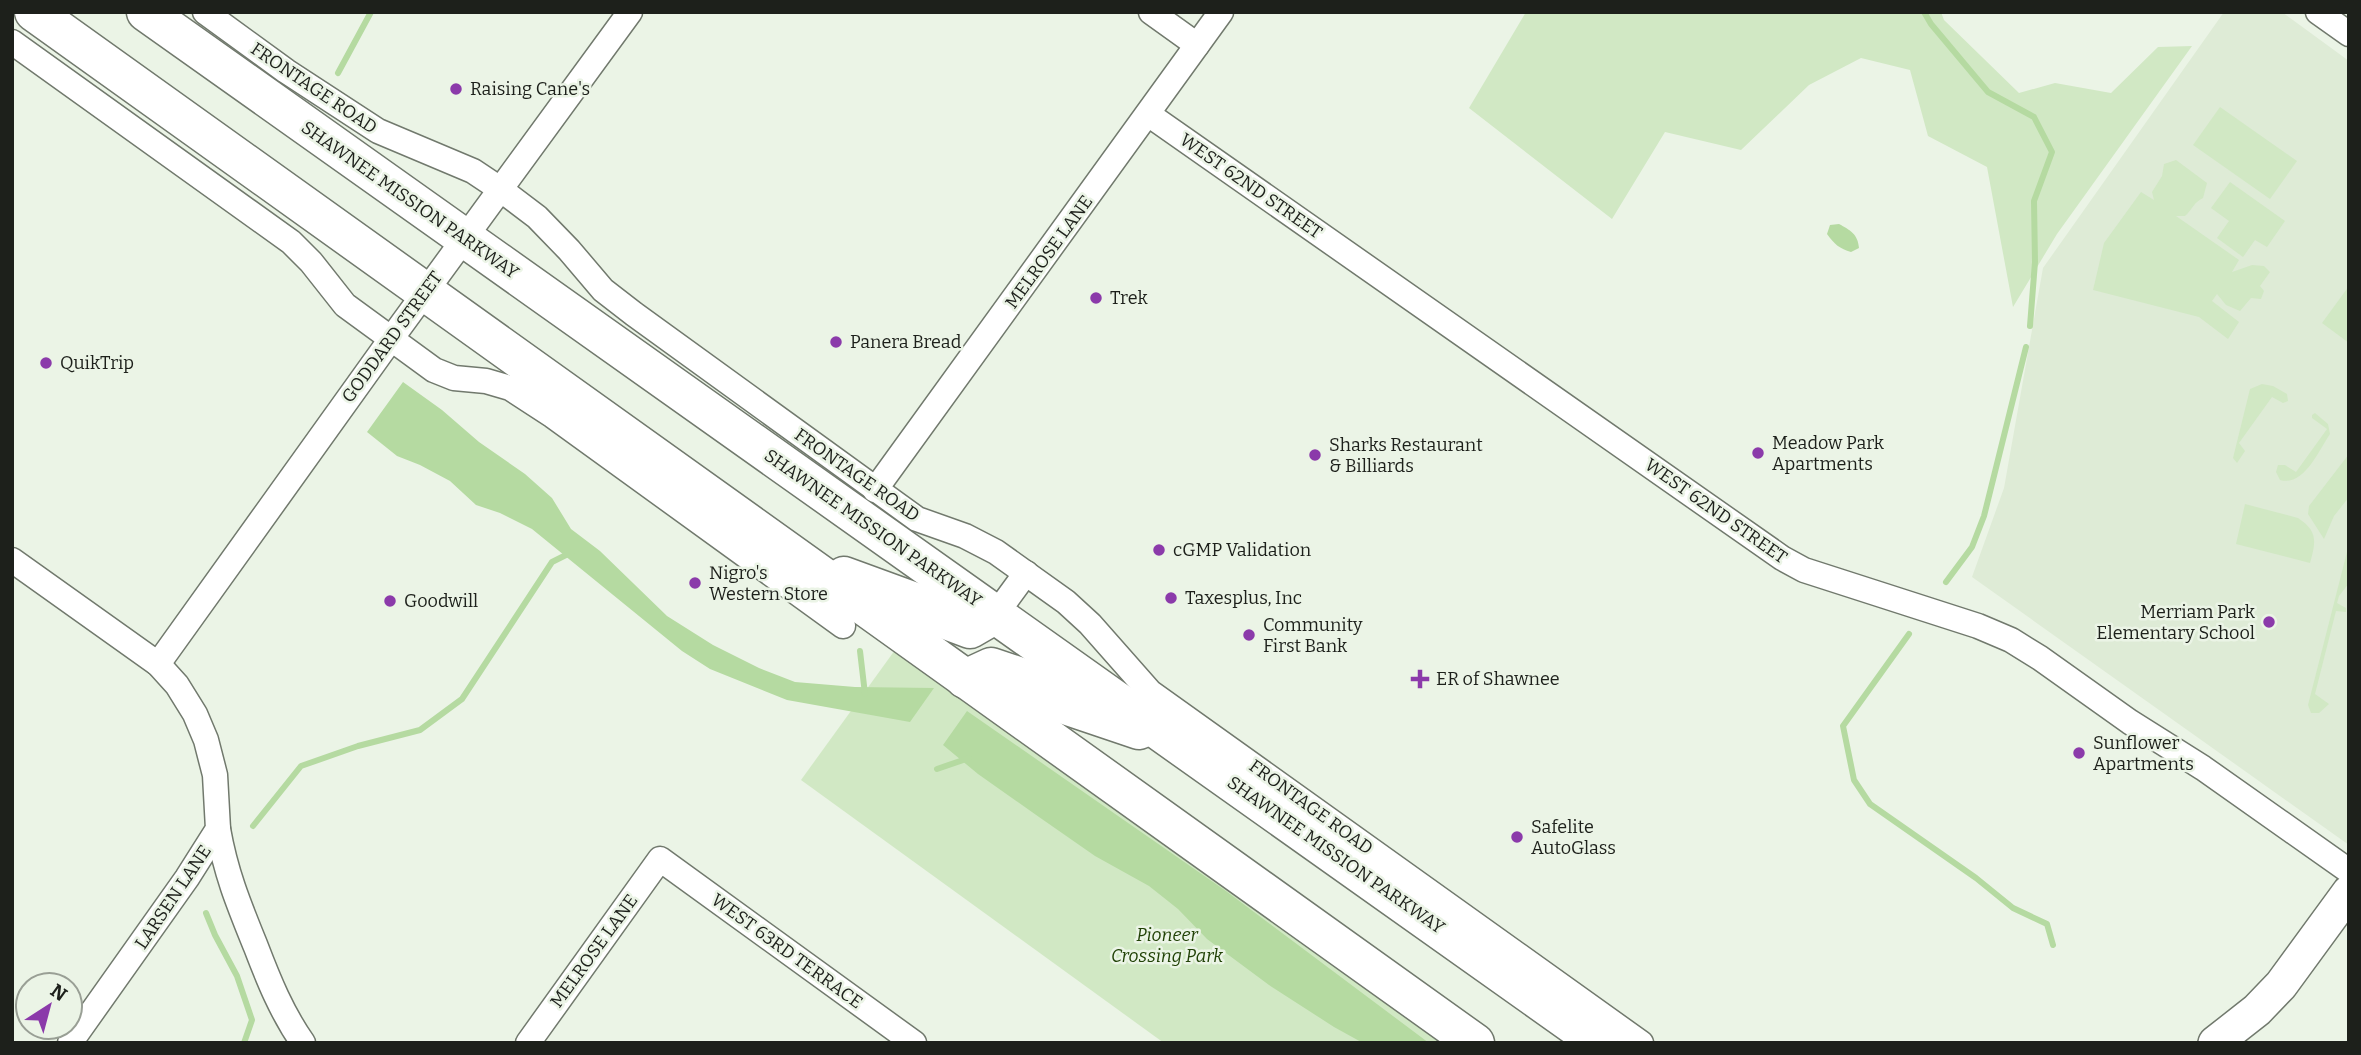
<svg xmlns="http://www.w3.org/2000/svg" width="2361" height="1055" viewBox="0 0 2361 1055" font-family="Bitter,serif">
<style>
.built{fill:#deebd6}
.green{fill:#d1e8c4}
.water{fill:#b5daa1}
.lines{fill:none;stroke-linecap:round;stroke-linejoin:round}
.stream{stroke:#b5daa1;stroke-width:6}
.street-casing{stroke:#71796d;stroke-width:27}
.secondary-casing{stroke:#71796d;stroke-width:36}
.highway-casing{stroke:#71796d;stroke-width:41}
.street{stroke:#fff;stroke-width:24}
.secondary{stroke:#fff;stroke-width:33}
.highway{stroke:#fff;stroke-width:38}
.poi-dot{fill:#8b3aaa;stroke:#ebf4e6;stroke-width:2.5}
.labels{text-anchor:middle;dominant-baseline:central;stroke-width:5;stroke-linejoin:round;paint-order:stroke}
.street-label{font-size:18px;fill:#1d201b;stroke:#ebf4e6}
.poi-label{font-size:18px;fill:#1d201b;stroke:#ebf4e6;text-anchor:start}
.park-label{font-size:18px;font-style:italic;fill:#214206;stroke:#ebf4e6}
</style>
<rect width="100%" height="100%" fill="#ebf4e6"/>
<!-- built -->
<polygon class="built" points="2224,12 2282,12 2349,61 2349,845 1972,577 2004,488 2043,268"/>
<!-- green -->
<g class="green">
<polygon points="1526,12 1941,12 1944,20 2019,93 2055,83 2111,93 2158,47 2192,46 2057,234 2013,307 1987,167 1928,136 1910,70 1861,58 1809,85 1741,150 1665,132 1612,219 1469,108"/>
<polygon points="2220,107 2297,161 2270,199 2193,145"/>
<path d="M2176 160 2207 183 2203 198C2194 202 2192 210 2185 216H2176L2239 260 2232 272 2252 265 2264 266 2270 272 2260 286 2264 291 2261 299 2251 298 2240 311 2226 305 2217 294 2212 301 2239 322 2228 339 2199 317 2093 290 2104 243 2141 192 2154 200 2152 192 2162 176 2164 164Z"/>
<polygon points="2230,182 2285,221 2267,247 2255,240 2243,257 2217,238 2229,221 2211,208"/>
<polygon points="2349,286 2349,343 2322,323"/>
<polygon points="2262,384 2273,386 2287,394 2288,401 2283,403 2272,397 2239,443 2245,451 2237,463 2233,458 2250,389"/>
<path d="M2315 413 2328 424 2330 434C2319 450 2304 487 2280 480L2276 472 2278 465H2285L2296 472 2327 429 2312 418V415Z"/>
<polygon points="2349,454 2349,497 2334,516 2324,539 2308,514 2309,506"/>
<path d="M2245 504 2298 518C2318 531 2316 542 2310 563L2236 544Z"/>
<polygon points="2349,544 2349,583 2339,596 2337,603 2346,608 2346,612 2336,611 2315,694 2329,704 2319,713 2311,713 2308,705"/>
<polygon points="895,650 1441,1043 1164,1043 801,780"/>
</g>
<!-- water -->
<g class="water">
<path d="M1839 224C1850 230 1858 234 1859 248L1851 252C1840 249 1834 244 1827 234L1830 225Z"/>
<polygon points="403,382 442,410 479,442 525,474 552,498 571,529 600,551 667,616 713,645 759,668 795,682 855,687 934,688 910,722 787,700 710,669 682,651 532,529 500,513 476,505 450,481 420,465 397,456 367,432"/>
<polygon points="967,711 1226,891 1429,1043 1363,1043 1334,1027 1269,985 1207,939 1178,909 1149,886 1095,856 1039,817 978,774 943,745"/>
</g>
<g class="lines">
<!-- stream -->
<g class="stream">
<polyline points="1924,12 1931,24 1988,92 2034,117 2052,152 2034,201 2035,262 2030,326"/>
<polyline points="338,73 371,12"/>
<polyline points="1946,582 1972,547 1984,516 2026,347"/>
<polyline points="1909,634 1843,726 1854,780 1870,804 1976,878 2013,908 2047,924 2053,945"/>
<polyline points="860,651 865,694"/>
<polyline points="937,769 969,758"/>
<polyline points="253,826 301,766 358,746 420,730 462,699 552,562 572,552"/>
<polyline points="206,913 215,935 237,976 252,1020 244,1043"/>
</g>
<!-- street casing -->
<g class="street-casing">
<g id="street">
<polyline points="205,12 286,71 378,131 473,171 500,189 537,217 569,250 603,290 634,314 917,519 965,536 996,552 1066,602 1090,624 1150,692 1641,1043"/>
<polyline points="1151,12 1197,45"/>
<polyline points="2318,12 2349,34"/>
<polyline points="12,42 291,242 311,262 345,305 434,370 454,378 486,381 510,388 553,416 843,626"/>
<polyline points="1148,114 1782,558 1804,570 1978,626 2011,640 2040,658 2130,722 2203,768 2349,871"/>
<polyline points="875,490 1221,12"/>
<polyline points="12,560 158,664 177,685 195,714 206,740 215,775 218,829 187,878 70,1043"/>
<polyline points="996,614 1026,573"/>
<polyline points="158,664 391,339 630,12"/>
<path d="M218 829C226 874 239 905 256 947 269 981 282 1013 303 1043"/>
<polyline points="528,1043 660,859 914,1043"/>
</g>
</g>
<!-- secondary casing -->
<g class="secondary-casing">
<polyline id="secondary" points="2215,1043 2257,1010 2281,985 2349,892"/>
</g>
<!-- highway casing -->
<g class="highway-casing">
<g id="highway">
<polyline points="34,12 1475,1043"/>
<polyline points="146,12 1599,1043"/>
<polyline points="844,576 918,603 938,617 970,629 996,614"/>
<polyline points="965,679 991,667 1027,679 1059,703 1139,730"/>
</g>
</g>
<!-- street -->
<use href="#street" class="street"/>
<!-- secondary -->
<use href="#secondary" class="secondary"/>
<!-- highway -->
<use href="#highway" class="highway"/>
</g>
<!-- markers -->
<g class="poi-dot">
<circle cx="456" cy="89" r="7"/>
<circle cx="1096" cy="298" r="7"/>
<circle cx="836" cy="342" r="7"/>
<circle cx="46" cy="363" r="7"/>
<circle cx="1758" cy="453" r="7"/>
<circle cx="1315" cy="455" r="7"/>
<circle cx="1159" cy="550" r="7"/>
<circle cx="695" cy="583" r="7"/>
<circle cx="1171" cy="598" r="7"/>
<circle cx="390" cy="601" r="7"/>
<circle cx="2269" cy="622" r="7"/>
<circle cx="1249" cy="635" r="7"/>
<path d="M1416.5 668.5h7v7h7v7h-7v7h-7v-7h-7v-7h7z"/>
<circle cx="2079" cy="753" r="7"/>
<circle cx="1517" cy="837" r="7"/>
</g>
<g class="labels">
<!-- street labels -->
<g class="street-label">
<text transform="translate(314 88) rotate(34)">FRONTAGE ROAD</text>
<text transform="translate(1251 186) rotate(35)">WEST 62ND STREET</text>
<text transform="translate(410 200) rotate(35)">SHAWNEE MISSION PARKWAY</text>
<text transform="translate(1049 252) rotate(-54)">MELROSE LANE</text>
<text transform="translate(392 337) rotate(-54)">GODDARD STREET</text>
<text transform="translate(857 475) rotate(35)">FRONTAGE ROAD</text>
<text transform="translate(1716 511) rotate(35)">WEST 62ND STREET</text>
<text transform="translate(873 528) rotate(35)">SHAWNEE MISSION PARKWAY</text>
<text transform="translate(1311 807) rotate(36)">FRONTAGE ROAD</text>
<text transform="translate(1336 855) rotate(35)">SHAWNEE MISSION PARKWAY</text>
<text transform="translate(173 897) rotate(-56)">LARSEN LANE</text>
<text transform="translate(594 951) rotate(-54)">MELROSE LANE</text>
<text transform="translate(787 951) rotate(36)">WEST 63RD TERRACE</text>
</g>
<!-- poi labels -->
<g class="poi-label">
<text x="470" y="89">Raising Cane's</text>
<text x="1110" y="298">Trek</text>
<text x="850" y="342">Panera Bread</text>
<text x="60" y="363">QuikTrip</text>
<text x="1772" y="443">Meadow Park<tspan x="1772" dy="21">Apartments</tspan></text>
<text x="1329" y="445">Sharks Restaurant<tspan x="1329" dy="21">&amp; Billiards</tspan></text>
<text x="1173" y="550">cGMP Validation</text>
<text x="709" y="573">Nigro's<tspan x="709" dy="21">Western Store</tspan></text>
<text x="1185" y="598">Taxesplus, Inc</text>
<text x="404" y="601">Goodwill</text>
<text x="2255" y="612" text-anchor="end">Merriam Park<tspan x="2255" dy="21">Elementary School</tspan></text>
<text x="1263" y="625">Community<tspan x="1263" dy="21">First Bank</tspan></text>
<text x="1436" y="679">ER of Shawnee</text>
<text x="2093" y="743">Sunflower<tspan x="2093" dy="21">Apartments</tspan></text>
<text x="1531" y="827">Safelite<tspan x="1531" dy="21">AutoGlass</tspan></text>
</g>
<!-- park labels -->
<g class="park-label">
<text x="1167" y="935">Pioneer<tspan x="1167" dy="21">Crossing Park</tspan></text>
</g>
</g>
<!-- border -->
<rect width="2361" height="1055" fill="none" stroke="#1d201b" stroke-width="28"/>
<!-- north arrow -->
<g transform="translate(49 1006) rotate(36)"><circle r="33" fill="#ebf4e6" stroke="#999f95" stroke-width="2"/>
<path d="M0-5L12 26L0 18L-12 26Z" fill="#8b3aaa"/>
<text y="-10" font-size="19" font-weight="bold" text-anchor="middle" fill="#1d201b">N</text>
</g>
</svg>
